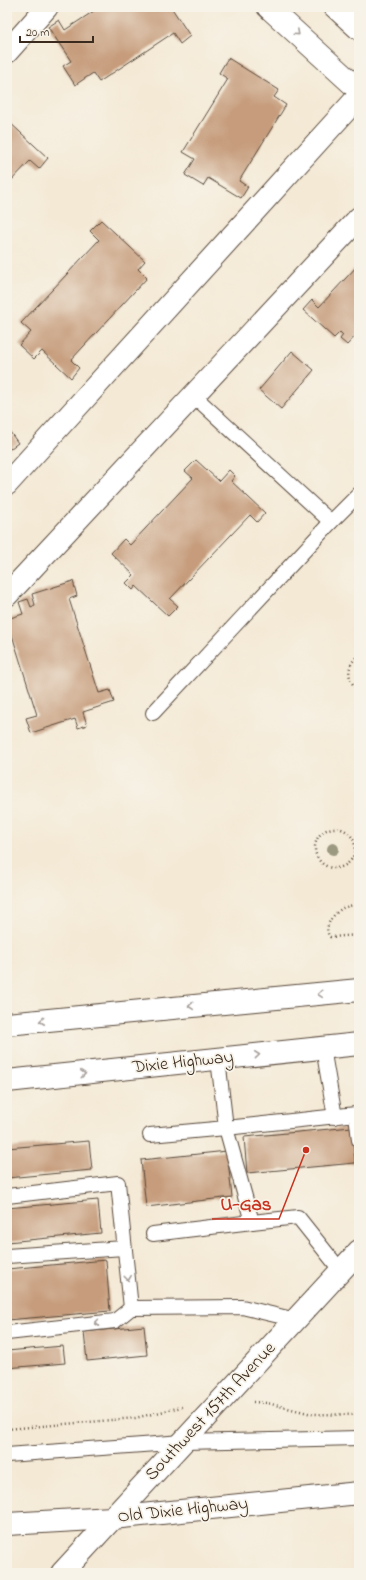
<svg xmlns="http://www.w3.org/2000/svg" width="366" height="1580" viewBox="0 0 366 1580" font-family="'Indie Flower',sans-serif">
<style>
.building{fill:#c69c7b}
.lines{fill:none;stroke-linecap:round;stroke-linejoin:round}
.service-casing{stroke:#574739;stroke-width:16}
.minor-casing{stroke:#574739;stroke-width:24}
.tertiary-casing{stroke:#574739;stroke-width:24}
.secondary-casing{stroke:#574739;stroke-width:24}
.trunk-casing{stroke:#574739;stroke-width:24}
.path{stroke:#574739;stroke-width:2.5;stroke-dasharray:1 3;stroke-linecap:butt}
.service{stroke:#fff;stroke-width:14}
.minor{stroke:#fff;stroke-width:22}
.tertiary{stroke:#fff;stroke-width:22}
.secondary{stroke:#fff;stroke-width:22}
.trunk{stroke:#fff;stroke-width:22}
.tree{fill:#9b997f}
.oneway{stroke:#a79f9a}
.labels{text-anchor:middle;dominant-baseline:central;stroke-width:3.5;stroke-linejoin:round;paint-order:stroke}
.street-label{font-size:18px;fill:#3b2a1e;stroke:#f7f3e8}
.leader{fill:none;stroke:#c8321e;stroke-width:1.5}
.callout-dot{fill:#c8321e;stroke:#f7f3e8;stroke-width:1.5}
.callout-label{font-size:19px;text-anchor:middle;font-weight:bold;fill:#c8321e;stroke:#f7f3e8;stroke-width:3.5;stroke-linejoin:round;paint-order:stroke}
</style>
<rect width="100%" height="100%" fill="#f7f3e8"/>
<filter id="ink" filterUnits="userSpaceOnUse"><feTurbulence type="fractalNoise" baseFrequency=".025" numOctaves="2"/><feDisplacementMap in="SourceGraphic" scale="8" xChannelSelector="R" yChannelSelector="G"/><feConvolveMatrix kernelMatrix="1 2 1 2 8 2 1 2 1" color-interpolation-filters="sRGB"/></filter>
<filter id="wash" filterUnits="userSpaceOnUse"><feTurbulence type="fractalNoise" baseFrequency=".012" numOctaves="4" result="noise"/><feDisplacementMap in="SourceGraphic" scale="16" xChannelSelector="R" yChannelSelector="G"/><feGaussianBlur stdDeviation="0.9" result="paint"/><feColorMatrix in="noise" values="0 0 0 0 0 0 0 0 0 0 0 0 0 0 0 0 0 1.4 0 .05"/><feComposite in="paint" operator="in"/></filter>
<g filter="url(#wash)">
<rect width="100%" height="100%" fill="#f4e9d5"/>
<g id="blocks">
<!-- building -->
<g class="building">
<polygon points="100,7 171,7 190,36 180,44 173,33 99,82 93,73 75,85 63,66 71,61 48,27 59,20 65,30"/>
<polygon points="228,58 279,90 274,97 286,105 239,181 248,187 241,198 208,178 203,186 185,175 195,159 183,152 228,79 219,73"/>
<polygon points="7,120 48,158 39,169 30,161 7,185"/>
<polygon points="101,220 145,261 138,269 147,278 71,360 79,368 71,378 42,351 34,359 19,345 31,332 21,323 99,240 90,231"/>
<polygon points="359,264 359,336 357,334 347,345 340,339 343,335 340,332 334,338 303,310 312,300 319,307"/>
<polygon points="292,351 314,370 281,409 259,390"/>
<polygon points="7,428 18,443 7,451"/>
<polygon points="196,460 219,481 229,470 235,476 231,481 265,513 257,522 250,515 170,599 178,606 168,616 136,586 133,590 126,583 134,575 111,553 124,539 130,545 193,478 185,471"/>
<polygon points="73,581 77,596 69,599 99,693 110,690 114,702 83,712 87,725 78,728 75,719 31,733 26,718 37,715 12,635 7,637 7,619 23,614 19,602 28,599 31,607 35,605 32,594"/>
<polygon points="352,1127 355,1163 247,1173 244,1137"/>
<polygon points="89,1141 92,1170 7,1178 7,1148"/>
<polygon points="227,1151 232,1197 146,1207 141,1160"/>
<polygon points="98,1200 101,1233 7,1242 7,1208"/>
<polygon points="106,1260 110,1311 7,1320 7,1269"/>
<polygon points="144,1326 147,1355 87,1361 84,1332"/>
<polygon points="63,1346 65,1363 7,1368 7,1351"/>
</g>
</g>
</g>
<g filter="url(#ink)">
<use href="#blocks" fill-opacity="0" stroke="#574739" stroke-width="1"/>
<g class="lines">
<!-- service casing -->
<g class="service-casing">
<g id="service">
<polyline points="331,522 359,494"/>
<polyline points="153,713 331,522 193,395"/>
<polyline points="323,1048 335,1117"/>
<polyline points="150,1135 226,1128 218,1059"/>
<polyline points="7,1196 118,1183 131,1308"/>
<polyline points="153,1234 252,1222"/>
<polyline points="7,1256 124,1248"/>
<polyline points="341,1271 298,1217 252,1222 226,1128 356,1114 359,1140"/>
<polyline points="7,1333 115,1321 131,1308 242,1307 296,1320"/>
<polyline points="7,1455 183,1442 359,1438"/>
</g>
</g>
<!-- minor casing -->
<g class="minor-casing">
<g id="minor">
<polyline points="7,52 47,7"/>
<polyline points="7,484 359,96"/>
<polyline points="7,595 359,218"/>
</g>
</g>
<!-- tertiary casing -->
<g class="tertiary-casing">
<g id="tertiary">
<polyline points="7,1524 112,1518 359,1493"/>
<polyline points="62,1573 359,1251"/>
</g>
</g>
<!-- secondary casing -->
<g class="secondary-casing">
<g id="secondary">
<polyline points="268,7 359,90"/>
<polyline points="335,7 359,29"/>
</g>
</g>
<!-- trunk casing -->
<g class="trunk-casing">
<g id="trunk">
<polyline points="7,1024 359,990"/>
<polyline points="7,1081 359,1044"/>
</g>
</g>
<!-- path -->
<g class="path">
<path d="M359 655C346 665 346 680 359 691"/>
<circle cx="335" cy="848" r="20"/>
<path d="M359 904C354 905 348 906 343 908 334 913 322 927 330 937L359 935"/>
<polyline points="253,1402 267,1403 312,1414 359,1415"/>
<polyline points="7,1429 135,1418 182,1407"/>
</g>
<!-- service -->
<use href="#service" class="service"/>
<!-- minor -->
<use href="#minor" class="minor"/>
<!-- tertiary -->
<use href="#tertiary" class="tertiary"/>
<!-- secondary -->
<use href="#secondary" class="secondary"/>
<!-- trunk -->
<use href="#trunk" class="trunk"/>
</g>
<!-- trees -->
<circle class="tree" cx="333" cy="849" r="6"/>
<!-- one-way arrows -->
<defs><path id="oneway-chevron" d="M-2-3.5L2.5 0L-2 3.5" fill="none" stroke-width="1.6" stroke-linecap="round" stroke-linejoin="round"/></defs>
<g class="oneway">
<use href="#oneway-chevron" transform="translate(297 33) rotate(42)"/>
<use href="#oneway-chevron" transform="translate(320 994) rotate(175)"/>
<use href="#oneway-chevron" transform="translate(191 1006) rotate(175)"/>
<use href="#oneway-chevron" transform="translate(42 1021) rotate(174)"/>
<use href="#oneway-chevron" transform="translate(257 1055) rotate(-6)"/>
<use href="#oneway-chevron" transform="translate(83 1074) rotate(-5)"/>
<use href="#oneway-chevron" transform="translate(128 1278) rotate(83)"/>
<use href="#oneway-chevron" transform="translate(97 1323) rotate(173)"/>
</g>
</g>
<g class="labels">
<!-- street labels -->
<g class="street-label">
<text transform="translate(183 1063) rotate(-6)">Dixie Highway</text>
<text transform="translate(211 1412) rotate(-47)">Southwest 157th Avenue</text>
<text transform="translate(183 1511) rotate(-6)">Old Dixie Highway</text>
</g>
</g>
<!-- callouts -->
<path class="leader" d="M306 1150L279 1219H212"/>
<circle class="callout-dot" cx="306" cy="1150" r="4"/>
<g class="callout-label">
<text x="246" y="1210">U-Gas</text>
</g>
<!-- margin -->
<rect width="366" height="1580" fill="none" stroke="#f7f3e8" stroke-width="24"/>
<!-- scale -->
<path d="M20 36v6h73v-6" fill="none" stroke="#3b2a1e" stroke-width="2"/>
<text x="26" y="36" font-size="12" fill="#3b2a1e" stroke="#f7f3e8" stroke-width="3" paint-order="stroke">20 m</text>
</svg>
